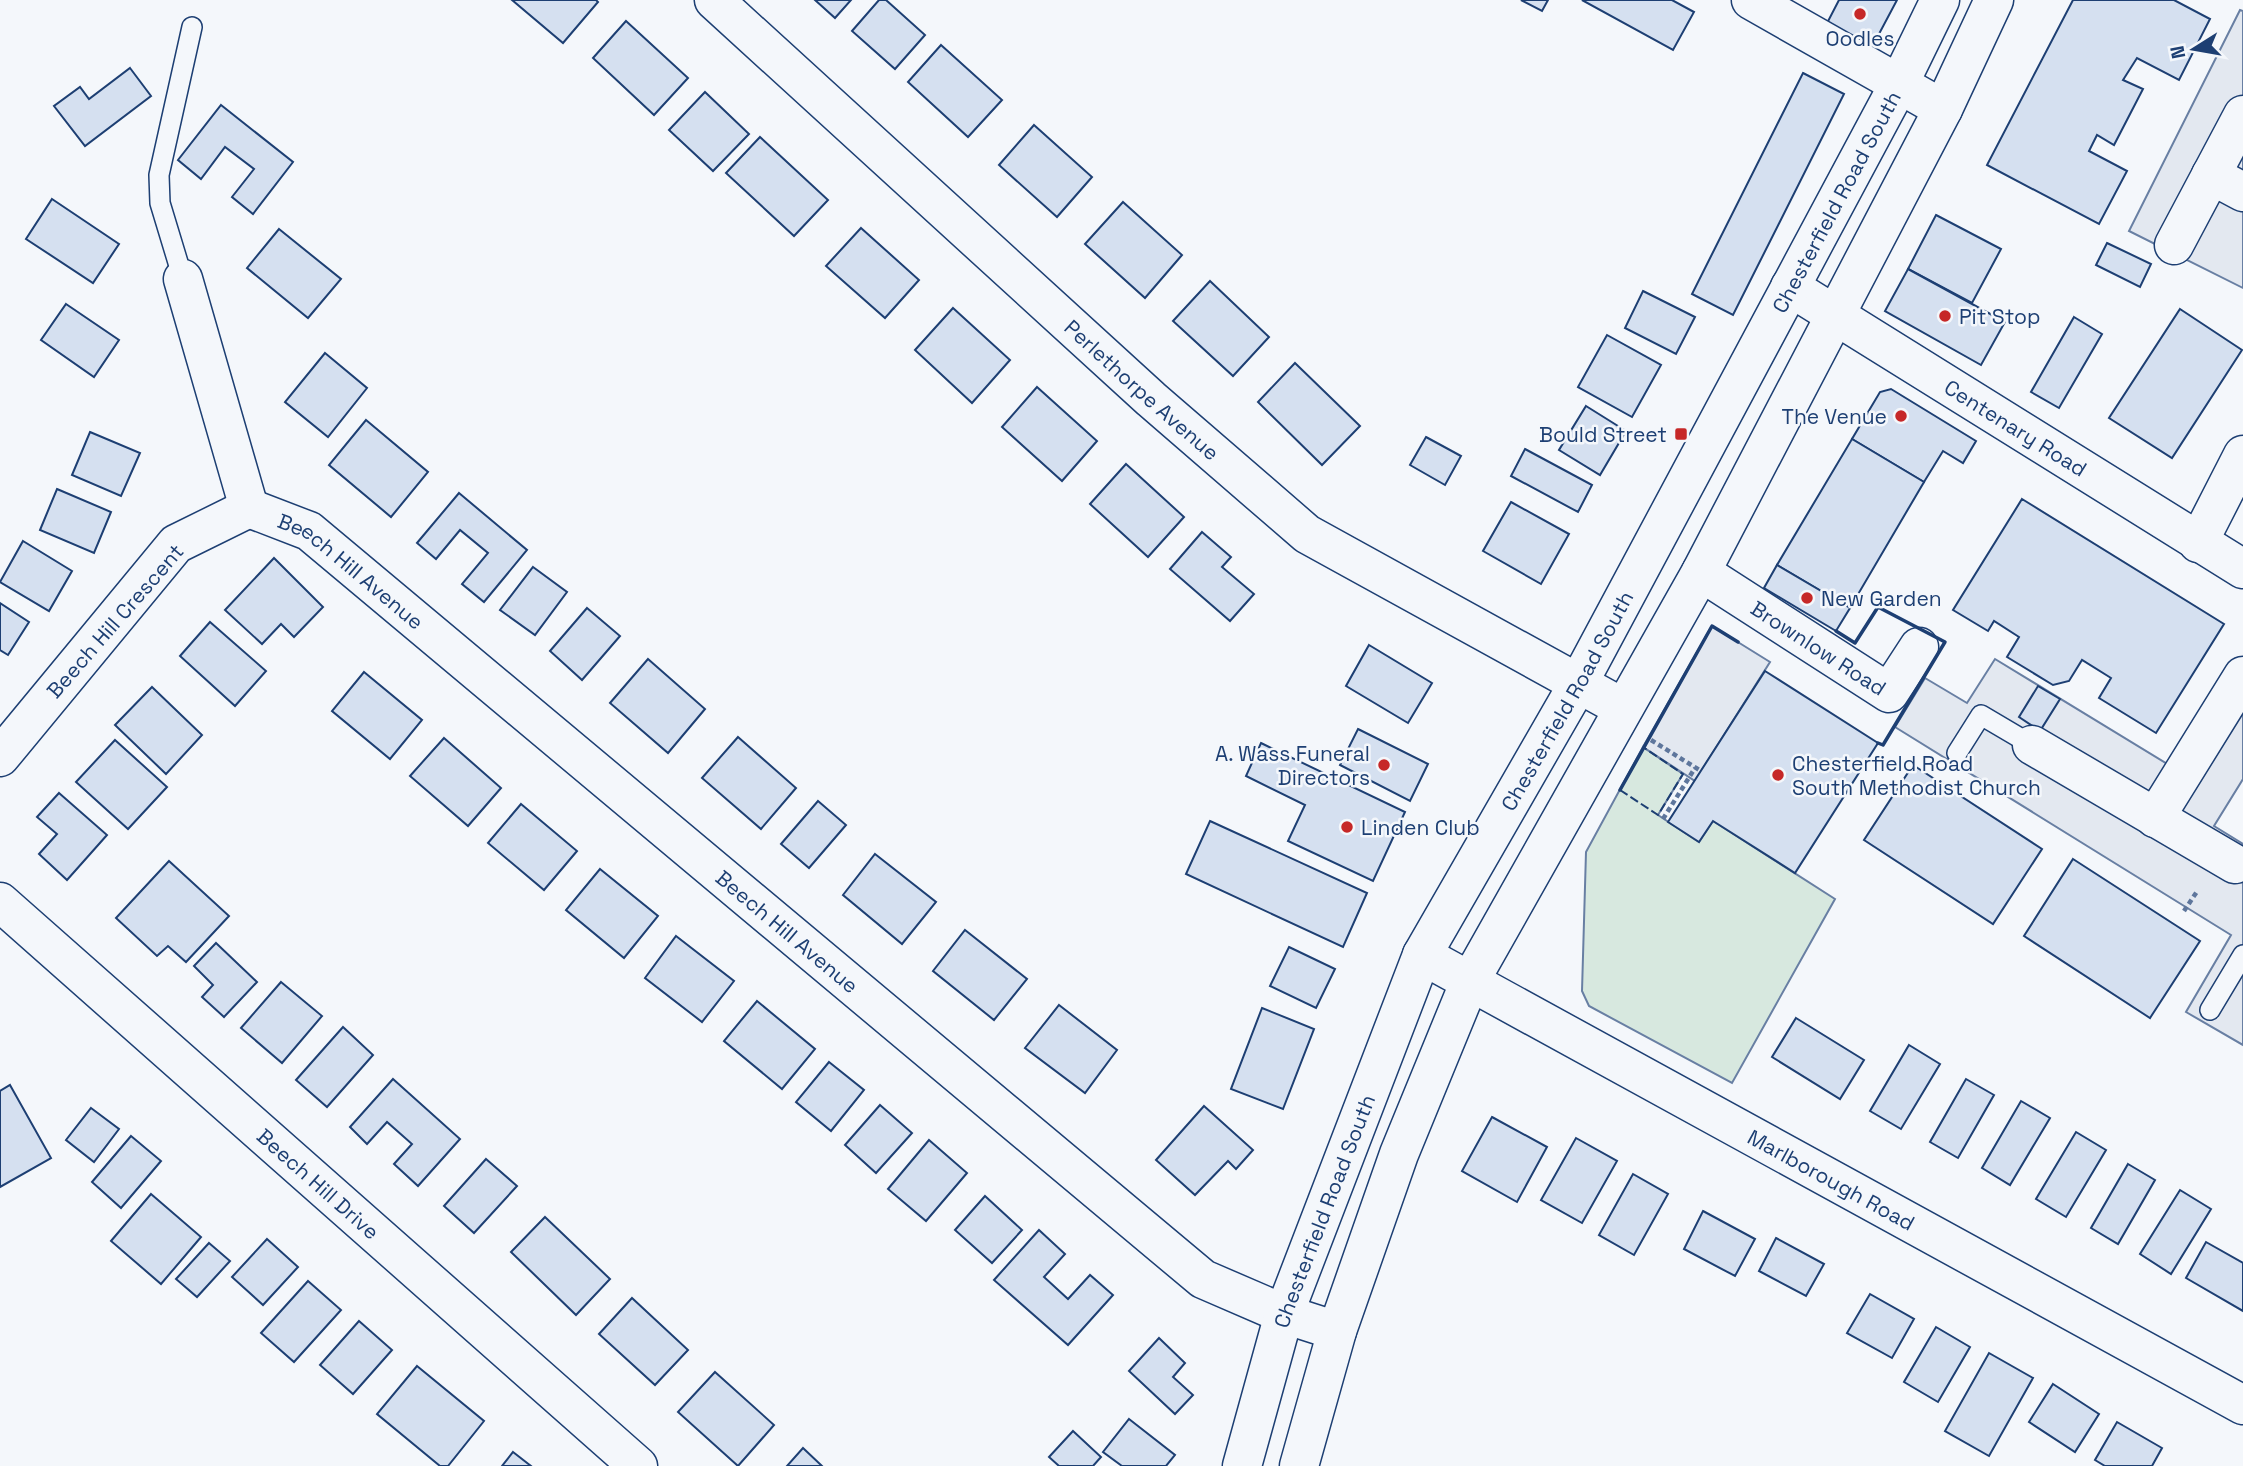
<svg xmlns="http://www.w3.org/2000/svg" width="2243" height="1466" viewBox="0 0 2243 1466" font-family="'Space Grotesk',sans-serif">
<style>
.green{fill:#d7e8df;stroke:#687fa3;stroke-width:2}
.parking{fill:#e3e8f0;stroke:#687fa3;stroke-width:2}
.building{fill:#d5e0f0;stroke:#1d3f73;stroke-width:2}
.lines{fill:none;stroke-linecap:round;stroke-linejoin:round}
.service-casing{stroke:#1d3f73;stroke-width:22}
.minor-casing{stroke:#1d3f73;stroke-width:41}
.primary-casing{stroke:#1d3f73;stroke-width:41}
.path{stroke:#5e769c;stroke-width:4.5;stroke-dasharray:5 3.5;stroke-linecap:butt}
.service{stroke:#f4f7fb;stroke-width:19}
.minor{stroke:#f4f7fb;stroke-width:38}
.primary{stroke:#f4f7fb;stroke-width:38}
.fence{stroke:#1d3f73;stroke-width:2;stroke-dasharray:9 3.5;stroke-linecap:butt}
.wall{stroke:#1d3f73;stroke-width:3.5}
.poi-dot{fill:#c62828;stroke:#f4f7fb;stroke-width:2.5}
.labels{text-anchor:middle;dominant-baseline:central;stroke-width:5;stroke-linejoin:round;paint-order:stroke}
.poi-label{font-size:21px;fill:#1d3f73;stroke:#f4f7fb;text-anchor:start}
.street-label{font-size:21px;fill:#1d3f73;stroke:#f4f7fb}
</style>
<rect width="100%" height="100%" fill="#f4f7fb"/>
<!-- green -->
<polygon class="green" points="1643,747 1683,774 1658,815 1699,842 1713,821 1835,899 1732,1083 1589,1006 1582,991 1586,852"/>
<!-- parking -->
<g class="parking">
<polygon points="2240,10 2243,11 2243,288 2129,231"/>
<polygon points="1712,626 1770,662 1695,781 1643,747"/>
<polygon points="1995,659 2169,765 2243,667 2243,779 2214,826 2243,844 2243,1045 2186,1012 2231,935 1895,727 1925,678 1967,703"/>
</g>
<!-- building -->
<g class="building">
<polygon points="512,0 596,0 598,2 563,43"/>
<polygon points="815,0 851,0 835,18"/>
<polygon points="879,0 886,0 925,35 895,69 852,31"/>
<polygon points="1521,0 1548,0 1542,11"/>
<polygon points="1582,0 1672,0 1694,12 1673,50"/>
<polygon points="1839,0 1897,0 1870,51 1825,27"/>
<polygon points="2073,0 2174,0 2210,19 2179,80 2137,58 2123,80 2143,89 2114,145 2097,135 2089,151 2127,171 2099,224 1987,165"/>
<polygon points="626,21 688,78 654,115 593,58"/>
<polygon points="941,45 1002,100 968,137 908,82"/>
<polygon points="130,68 151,96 85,146 54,106 80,87 89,99"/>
<polygon points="1803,73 1844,94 1733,315 1692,294"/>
<polygon points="705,92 749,134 713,171 669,130"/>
<polygon points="221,105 293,162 253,214 232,197 254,169 225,147 201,179 178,160"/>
<polygon points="1034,125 1092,177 1057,217 999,165"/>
<polygon points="760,137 828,200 794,236 726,173"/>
<polygon points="52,199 119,244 93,283 26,239"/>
<polygon points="1123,202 1182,255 1145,298 1085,244"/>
<polygon points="1936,215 2001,249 1972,303 1908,269"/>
<polygon points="861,228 919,280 885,318 826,266"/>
<polygon points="279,229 341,279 308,318 247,268"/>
<polygon points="2107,243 2151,264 2140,287 2096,265"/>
<polygon points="1908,269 2005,322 1981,365 1885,311"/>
<polygon points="1210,281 1269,337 1233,376 1173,321"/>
<polygon points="1643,291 1695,317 1676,354 1625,328"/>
<polygon points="66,304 119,340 94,377 41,340"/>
<polygon points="953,308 1010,360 972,403 915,350"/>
<polygon points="2180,309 2242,350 2172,458 2109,418"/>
<polygon points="2074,317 2102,334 2059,408 2031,392"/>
<polygon points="1607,335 1661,365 1632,417 1578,387"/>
<polygon points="325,353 367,388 328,437 285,402"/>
<polygon points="1295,363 1360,426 1322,465 1258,402"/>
<polygon points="1037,387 1097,441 1062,481 1002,427"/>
<polygon points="1891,389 1976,441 1963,463 1943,451 1924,482 1852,439 1880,392"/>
<polygon points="1586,406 1626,431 1600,475 1559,450"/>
<polygon points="366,420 428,472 391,517 329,465"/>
<polygon points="90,432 140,453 121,496 72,475"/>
<polygon points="1426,437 1461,456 1445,485 1410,465"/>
<polygon points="1852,439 1924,482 1850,608 1777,565"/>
<polygon points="1525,449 1592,485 1578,512 1511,476"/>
<polygon points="1126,464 1184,517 1148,557 1090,504"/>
<polygon points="57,489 111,512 94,553 40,530"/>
<polygon points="459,493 527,550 484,602 462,584 488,553 460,530 436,559 417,543"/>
<polygon points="2022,499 2224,624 2156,733 2099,698 2111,678 2082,660 2069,681 2053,685 2007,657 2019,637 1994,621 1988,631 1953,610"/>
<polygon points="1511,502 1569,534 1541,584 1483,551"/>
<polygon points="1202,532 1231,557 1222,567 1254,594 1230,621 1170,569"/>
<polygon points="23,541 72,571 49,611 0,582"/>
<polygon points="274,558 323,607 294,637 281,624 262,644 225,610"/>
<polygon points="1777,565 1850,608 1836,631 1764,588"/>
<polygon points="533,567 567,592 535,635 500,610"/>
<polygon points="0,603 29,622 8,655 0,650"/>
<polygon points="587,608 620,636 582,680 550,651"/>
<polygon points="210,622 266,671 235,706 180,656"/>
<polygon points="1369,645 1432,683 1408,723 1346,686"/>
<polygon points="648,659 705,709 668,753 610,703"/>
<polygon points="1765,671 1878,743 1795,873 1713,821 1699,842 1668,822"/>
<polygon points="364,672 422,720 390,759 332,711"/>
<polygon points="2038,686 2060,699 2040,731 2019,717"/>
<polygon points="152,687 202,735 166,774 115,725"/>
<polygon points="1358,729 1428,764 1410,801 1340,765"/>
<polygon points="738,737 796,788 761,829 702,778"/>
<polygon points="444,738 501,788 468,826 410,776"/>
<polygon points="115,740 167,787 128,829 76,782"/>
<polygon points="1261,743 1405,812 1373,881 1288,841 1305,805 1246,776"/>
<polygon points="1913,765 2042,849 1993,924 1864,840"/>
<polygon points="59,793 107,835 67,880 39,854 57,834 37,817"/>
<polygon points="818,801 846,825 809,868 781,844"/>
<polygon points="521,804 577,851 544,890 488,843"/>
<polygon points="1210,821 1367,893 1343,947 1186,874"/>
<polygon points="875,854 936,902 902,944 843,895"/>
<polygon points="2073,859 2200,941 2150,1018 2024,936"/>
<polygon points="169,861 229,916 186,962 168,946 157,956 116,918"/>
<polygon points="600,869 658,916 624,958 566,910"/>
<polygon points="965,930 1027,979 994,1020 933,971"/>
<polygon points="676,936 734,981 702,1022 645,978"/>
<polygon points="216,943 257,982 224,1017 202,997 213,985 194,966"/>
<polygon points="1289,947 1335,969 1316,1008 1270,986"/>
<polygon points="281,982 322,1016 282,1063 241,1028"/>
<polygon points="757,1001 815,1049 782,1089 724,1041"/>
<polygon points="1059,1005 1117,1050 1085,1093 1025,1048"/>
<polygon points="1262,1008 1314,1029 1283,1109 1231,1089"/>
<polygon points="1796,1018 1864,1060 1840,1099 1772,1057"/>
<polygon points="343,1027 373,1055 327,1107 296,1080"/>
<polygon points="1909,1045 1940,1064 1901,1129 1870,1111"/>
<polygon points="829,1062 864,1090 831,1131 796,1102"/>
<polygon points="393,1079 460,1139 418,1186 394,1164 412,1144 387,1122 367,1144 350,1127"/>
<polygon points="1966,1079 1994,1095 1958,1158 1930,1142"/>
<polygon points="10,1085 51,1158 0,1187 0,1091"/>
<polygon points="2021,1101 2050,1118 2010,1185 1982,1168"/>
<polygon points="880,1105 912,1133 876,1173 845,1145"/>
<polygon points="1204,1106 1253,1150 1236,1169 1228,1161 1195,1195 1156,1160"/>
<polygon points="91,1108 119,1129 94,1162 66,1140"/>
<polygon points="1492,1117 1547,1147 1517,1202 1462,1171"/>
<polygon points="2076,1132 2106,1150 2066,1217 2036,1199"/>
<polygon points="131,1136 161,1161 121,1208 92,1182"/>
<polygon points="1576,1138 1617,1161 1582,1223 1541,1200"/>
<polygon points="929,1140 967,1173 926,1221 888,1189"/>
<polygon points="486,1159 517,1186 474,1233 444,1206"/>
<polygon points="2128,1164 2155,1180 2118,1244 2091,1228"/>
<polygon points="1633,1174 1668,1194 1634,1255 1599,1235"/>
<polygon points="2180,1190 2211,1209 2171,1274 2140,1254"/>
<polygon points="151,1194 201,1237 161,1284 111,1241"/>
<polygon points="985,1196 1022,1230 992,1263 955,1230"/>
<polygon points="1703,1211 1755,1239 1735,1276 1684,1249"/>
<polygon points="545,1217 610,1279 576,1315 511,1252"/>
<polygon points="1039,1230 1065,1254 1044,1277 1068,1299 1090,1275 1113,1295 1068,1345 994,1280"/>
<polygon points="1776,1238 1824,1264 1806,1296 1759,1271"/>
<polygon points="267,1239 298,1267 263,1305 232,1277"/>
<polygon points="2206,1242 2243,1263 2243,1311 2186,1278"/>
<polygon points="209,1243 230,1261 197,1297 176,1279"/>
<polygon points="308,1281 341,1310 294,1362 261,1333"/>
<polygon points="1870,1294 1914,1319 1892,1358 1847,1333"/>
<polygon points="632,1298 688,1350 655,1385 599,1334"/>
<polygon points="359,1321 392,1350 353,1394 320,1365"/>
<polygon points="1936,1327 1970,1347 1938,1402 1904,1382"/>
<polygon points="1159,1338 1185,1363 1173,1377 1193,1395 1175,1414 1129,1371"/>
<polygon points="1989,1353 2033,1378 1989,1456 1945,1431"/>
<polygon points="417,1366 484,1421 448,1466 440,1466 377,1414"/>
<polygon points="715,1372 774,1425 738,1466 678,1412"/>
<polygon points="2053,1384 2099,1414 2075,1452 2029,1422"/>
<polygon points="1129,1419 1175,1455 1166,1466 1122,1466 1103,1452"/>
<polygon points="2117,1422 2162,1448 2152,1466 2105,1466 2095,1460"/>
<polygon points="1073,1431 1101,1457 1093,1466 1059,1466 1049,1457"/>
<polygon points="803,1448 822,1466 787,1466"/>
<polygon points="513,1452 531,1466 502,1466"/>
</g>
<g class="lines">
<!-- service casing -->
<g class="service-casing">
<g id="service">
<polyline points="183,279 160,203 159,175 192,27"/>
<polyline points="1957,753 1981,715 2032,745"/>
<polyline points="2210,1010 2243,955"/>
</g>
</g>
<!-- minor casing -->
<g class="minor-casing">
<g id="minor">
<path id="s1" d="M714 0 1151 399 1307 534 1623 708"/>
<polyline points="1751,0 1943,109"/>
<polyline points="2211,175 2243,192"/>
<polyline points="2174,245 2243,115"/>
<polyline points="183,279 249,508"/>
<path id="s2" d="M1790 287 2243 569"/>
<path id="s3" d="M249 508 309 531 1203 1279 1284 1314 1337 1331"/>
<polyline points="2198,543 2243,455"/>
<path id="s4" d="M1701 572 1889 693 1919 647"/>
<polyline points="2032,745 2235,864"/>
<polyline points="0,757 176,544 249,508"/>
<polyline points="2155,818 2243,676"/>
<path id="s5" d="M0 902 638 1466"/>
<path id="s6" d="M1422 955 2243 1405"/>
</g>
</g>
<!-- primary casing -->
<g class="primary-casing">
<g id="primary">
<path id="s7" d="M1242 1466 1284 1314 1422 955 1578 684 1899 84 1940 0"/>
<polyline points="1299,1466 1337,1331 1399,1154 1470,981 1701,572 1943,109 1994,0"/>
</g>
</g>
<!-- path -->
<g class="path">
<polyline points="1651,740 1701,771"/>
<polyline points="1663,819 1695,768"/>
<polyline points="2184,911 2198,890"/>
</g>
<!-- service -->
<use href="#service" class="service"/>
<!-- minor -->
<use href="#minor" class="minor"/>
<!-- primary -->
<use href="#primary" class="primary"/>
<!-- fence -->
<polyline class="fence" points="1620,790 1658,815 1683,774 1643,747"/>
<!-- wall -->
<g class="wall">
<polyline points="1836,631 1855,643 1878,607 1945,642 1883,745 1878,743"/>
<polyline points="1620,790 1712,626 1738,642"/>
</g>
</g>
<!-- markers -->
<g class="poi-dot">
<circle cx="1860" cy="14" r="7"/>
<circle cx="1945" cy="316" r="7"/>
<circle cx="1901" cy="416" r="7"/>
<rect x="1674" y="427" width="14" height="14" rx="3.5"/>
<circle cx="1807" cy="598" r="7"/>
<circle cx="1384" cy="765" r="7"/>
<circle cx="1778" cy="775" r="7"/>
<circle cx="1347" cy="827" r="7"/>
</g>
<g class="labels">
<!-- poi labels -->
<g class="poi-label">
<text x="1860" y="38" text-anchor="middle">Oodles</text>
<text x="1959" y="316">Pit Stop</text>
<text x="1887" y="416" text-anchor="end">The Venue</text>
<text x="1667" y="434" text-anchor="end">Bould Street</text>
<text x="1821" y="598">New Garden</text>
<text x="1370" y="753" text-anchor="end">A. Wass Funeral<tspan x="1370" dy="24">Directors</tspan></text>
<text x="1792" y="763">Chesterfield Road<tspan x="1792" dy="24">South Methodist Church</tspan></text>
<text x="1361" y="827">Linden Club</text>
</g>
<!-- street labels -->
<g class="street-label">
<text stroke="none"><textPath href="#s7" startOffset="1402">Chesterfield Road South</textPath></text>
<text stroke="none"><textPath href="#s1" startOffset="579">Perlethorpe Avenue</textPath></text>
<text stroke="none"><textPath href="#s2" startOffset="266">Centenary Road</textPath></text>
<text stroke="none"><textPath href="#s3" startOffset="121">Beech Hill Avenue</textPath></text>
<text transform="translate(115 621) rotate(-49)">Beech Hill Crescent</text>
<text stroke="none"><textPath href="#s4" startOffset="140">Brownlow Road</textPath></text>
<text stroke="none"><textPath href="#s7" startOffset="835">Chesterfield Road South</textPath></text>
<text stroke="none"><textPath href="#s3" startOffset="688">Beech Hill Avenue</textPath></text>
<text stroke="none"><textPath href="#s6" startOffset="467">Marlborough Road</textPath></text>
<text stroke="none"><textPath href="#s5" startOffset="425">Beech Hill Drive</textPath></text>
<text stroke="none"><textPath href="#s7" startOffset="268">Chesterfield Road South</textPath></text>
</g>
</g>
<!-- north arrow -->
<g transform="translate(2194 49) rotate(259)" stroke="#f4f7fb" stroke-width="5" paint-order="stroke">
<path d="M0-5L12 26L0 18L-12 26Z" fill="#1d3f73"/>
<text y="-10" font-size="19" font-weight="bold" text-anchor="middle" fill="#1d3f73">N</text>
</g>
</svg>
